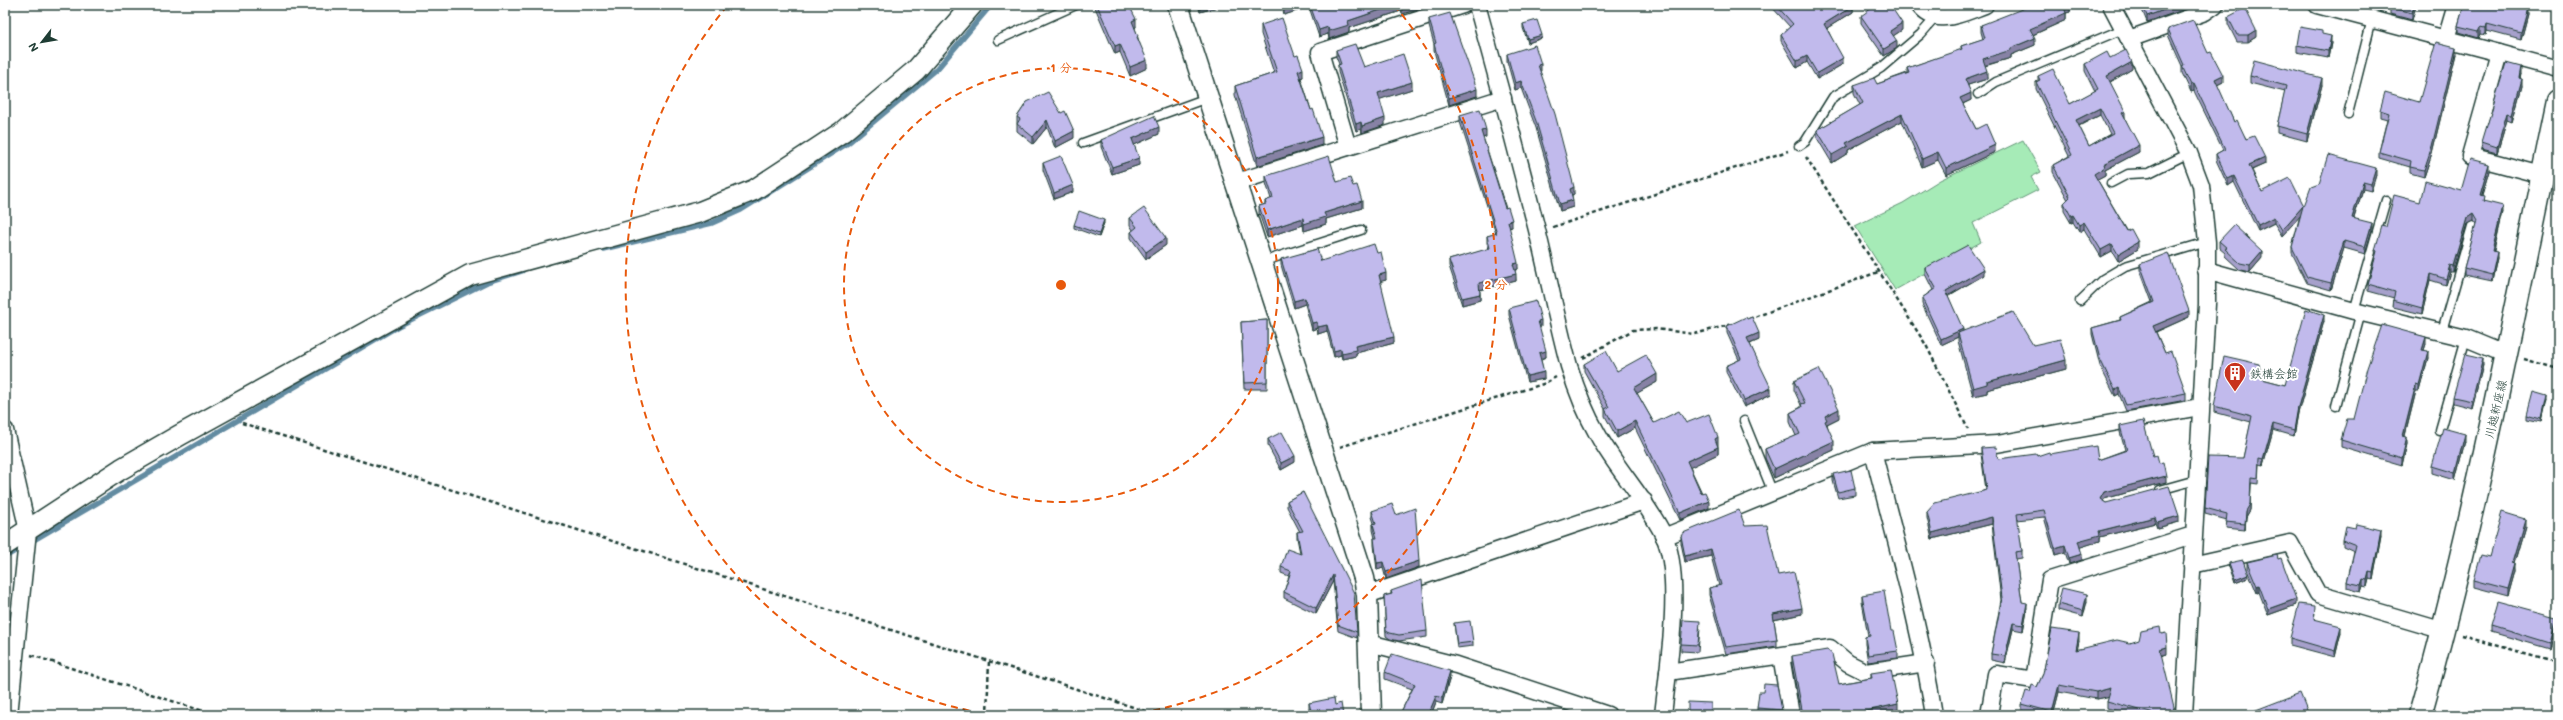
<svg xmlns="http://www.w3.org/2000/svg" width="2563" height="720" viewBox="0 0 2563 720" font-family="Mali,'Klee One',sans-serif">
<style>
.green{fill:#a6ebb7;stroke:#629476}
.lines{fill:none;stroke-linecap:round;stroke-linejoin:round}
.stream{stroke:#628ba1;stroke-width:5.5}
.service-casing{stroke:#1f3d34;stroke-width:11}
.minor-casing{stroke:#1f3d34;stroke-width:19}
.tertiary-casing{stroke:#1f3d34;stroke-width:23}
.secondary-casing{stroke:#1f3d34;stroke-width:25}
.path{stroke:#1f3d34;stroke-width:2.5;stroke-dasharray:4 3;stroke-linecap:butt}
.service{stroke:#fff;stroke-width:8}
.minor{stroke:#fff;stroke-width:16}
.tertiary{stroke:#fff;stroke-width:20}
.secondary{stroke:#fff;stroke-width:22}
.wall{fill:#a6a0cb;stroke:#1f3d34;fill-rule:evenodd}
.shaded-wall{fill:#8782a5;stroke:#1f3d34}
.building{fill:#c1baec;stroke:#1f3d34;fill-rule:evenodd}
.ring{fill:none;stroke:#e8590c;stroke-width:2;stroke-dasharray:7 5}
.labels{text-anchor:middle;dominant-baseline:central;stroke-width:4;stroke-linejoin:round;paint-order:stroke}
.poi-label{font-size:12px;fill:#1f3d34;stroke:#fff;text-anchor:start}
.street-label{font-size:12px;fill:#1f3d34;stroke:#fff}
.centre{fill:#e8590c;stroke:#fff;stroke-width:2}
.ring-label{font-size:12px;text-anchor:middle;font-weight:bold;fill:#e8590c;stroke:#fff;stroke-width:4;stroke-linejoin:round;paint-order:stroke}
</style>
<rect width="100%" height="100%" fill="#fff"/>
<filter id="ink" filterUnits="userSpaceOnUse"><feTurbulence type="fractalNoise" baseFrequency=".025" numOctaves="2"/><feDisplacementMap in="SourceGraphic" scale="8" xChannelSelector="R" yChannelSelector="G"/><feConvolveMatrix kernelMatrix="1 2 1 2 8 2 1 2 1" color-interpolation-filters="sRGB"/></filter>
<g filter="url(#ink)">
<!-- green -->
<polygon class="green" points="2023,140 2041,172 2031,177 2038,190 1973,223 1981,242 1895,290 1855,226 1903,203 1940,180"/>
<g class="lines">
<!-- stream -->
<g class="stream">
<polyline points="603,249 712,223 741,210 848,143 937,69 991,5"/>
<polyline points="5,557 400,325 487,282 522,271"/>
</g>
<!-- service casing -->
<g class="service-casing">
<g id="service">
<polyline points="998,40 1076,5"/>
<polyline points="1978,94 1996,82 2123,29"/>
<polyline points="2348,114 2372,19"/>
<polyline points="1083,143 1207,98"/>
<polyline points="1799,146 1805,142 1833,97 1881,68 1921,34 1935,18"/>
<polyline points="2111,183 2128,174 2149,173 2189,153"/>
<polyline points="1261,262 1361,230"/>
<polyline points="2080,301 2103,279 2125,266 2207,242"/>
<polyline points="2354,311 2386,200"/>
<polyline points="2442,331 2472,226"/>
<polyline points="2336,406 2361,312"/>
<polyline points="1744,421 1773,493"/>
<polyline points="2440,430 2466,338"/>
<polyline points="2160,490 2196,480"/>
</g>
</g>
<!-- minor casing -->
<g class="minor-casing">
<g id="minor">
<path d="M1477 5C1498 80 1518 155 1537 230 1548 275 1557 321 1569 366 1576 389 1586 414 1598 435 1617 470 1646 499 1664 536 1683 577 1668 669 1663 715"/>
<path d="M1919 5C1935 28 1963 13 1985 5"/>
<polyline points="2111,5 2189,153 2201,185 2207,242 2207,304 2184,715"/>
<polyline points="2317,5 2446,39"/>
<polyline points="2456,5 2446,39 2499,53 2470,156 2542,175"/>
<polyline points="2129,39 2205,12 2215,5"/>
<polyline points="2499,53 2558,69"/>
<polyline points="1348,147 1320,52 1463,5"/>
<polyline points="1234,183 1503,98"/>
<polyline points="2206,270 2354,311 2466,338 2507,355"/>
<polyline points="5,430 28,531 9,715"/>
<path d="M1873 451C1895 539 1920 625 1934 715"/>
<polyline points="1664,537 1873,451 1997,444 2200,407"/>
<polyline points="2192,565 2290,543 2318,594 2444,631"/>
<polyline points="1367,595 1644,501"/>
<polyline points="1369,643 1456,665 1608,715"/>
<polyline points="1781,656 1791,715"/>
<polyline points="1668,672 1830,648 1848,663 1866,672 1926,663"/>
<polyline points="1989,715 1996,674 2034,680 2050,580 2193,535"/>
</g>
</g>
<!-- tertiary casing -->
<g class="tertiary-casing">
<g id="tertiary">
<polyline points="1178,5 1364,578 1367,595 1371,715"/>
<polyline points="5,545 121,469 180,435 470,275 700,212 754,190 842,132 916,70 972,5"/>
</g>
</g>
<!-- secondary casing -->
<g class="secondary-casing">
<path id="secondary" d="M2420 715C2477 513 2515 306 2558 101"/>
</g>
<!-- path -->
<g class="path">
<polyline points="1806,157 1926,345 1968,429"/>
<polyline points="1553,227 1788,151"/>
<polyline points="1749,319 1878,272"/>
<polyline points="1583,358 1633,330 1656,329 1694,334 1733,324"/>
<polyline points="2524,359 2558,369"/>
<polyline points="242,423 1158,715"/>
<polyline points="1340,447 1543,384 1556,377"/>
<polyline points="2462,636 2558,662"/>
<polyline points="31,655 215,715"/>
<polyline points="987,715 989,660"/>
</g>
<!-- service -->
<use href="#service" class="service"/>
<!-- minor -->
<use href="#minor" class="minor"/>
<!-- tertiary -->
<use href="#tertiary" class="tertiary"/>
<!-- secondary -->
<use href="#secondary" class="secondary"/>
</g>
<!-- wall -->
<g class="wall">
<polygon points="1094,5 1139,5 1131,8 1136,27 1135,28 1147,68 1130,76 1120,52 1115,54"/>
<polygon points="1198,5 1224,5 1200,12"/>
<polygon points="1281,5 1432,5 1402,14 1401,11 1349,28 1349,32 1329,39 1328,34 1319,37 1309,7 1284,15"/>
<polygon points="1770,5 1853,5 1853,12 1827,28 1843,64 1817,79 1807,62 1797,68 1781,41 1781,35 1790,27"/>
<polygon points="2068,5 2070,5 2070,12 2066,13 2066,20 2033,35 2035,45 2011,55 2011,58 1985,66 1987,79 1968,85 1971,100 1963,104 1976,129 1995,152 1946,175 1938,160 1922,167 1902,121 1848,150 1848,153 1832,163 1817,138 1817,130 1860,105 1854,93 1854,85 1877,84 1907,73 1907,68 1961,50 1961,46 1983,39 1981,32 1981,25"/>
<polygon points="2140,5 2189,5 2189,8 2147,22"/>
<polygon points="2416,5 2412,20 2390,14 2390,7"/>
<polygon points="2464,5 2527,5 2526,7 2528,14 2521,40 2487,31 2486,35 2481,34 2479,38 2458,32 2458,26"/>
<polygon points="1861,16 1902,30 1893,36 1897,48 1884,56 1861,23"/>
<polygon points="2228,17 2256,37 2248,42 2237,42 2228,24"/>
<polygon points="1429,19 1477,96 1449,105 1434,51 1434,44 1429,26"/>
<polygon points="1523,24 1542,38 1528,43 1523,28"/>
<polygon points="1261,25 1295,56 1303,77 1301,78 1322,145 1257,166 1235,95 1235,86 1274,73 1261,34"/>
<polygon points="2168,29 2223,82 2217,85 2234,122 2265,164 2252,170 2262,192 2304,206 2376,175 2371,191 2363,189 2354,218 2372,230 2365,254 2344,248 2331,290 2307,283 2292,253 2292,247 2300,215 2282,236 2274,223 2258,231 2234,182 2228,186 2216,160 2216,154 2223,150 2194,91 2191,92 2182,73 2182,66 2168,35"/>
<polygon points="2322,35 2331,43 2328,58 2297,52 2297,45"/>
<polygon points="1336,50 1364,67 1412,89 1379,99 1385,125 1362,133 1361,129 1356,131 1338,72 1338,65 1339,64 1336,57"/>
<polygon points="1507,54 1541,71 1540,71 1574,194 1572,195 1573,207 1560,211 1536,128 1521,88 1515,90 1507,61"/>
<polygon points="2456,54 2432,153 2424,177 2410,173 2410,167 2379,158 2379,152 2387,119 2380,117 2380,110 2419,102"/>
<path d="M2110 58 2132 69 2110 82 2139 152 2105 170V175L2097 179 2138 249 2118 261 2112 251 2101 257 2084 229 2079 232 2073 222 2071 223 2064 211V203L2068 200 2053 172V165L2069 156 2036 89V82L2038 81V76L2070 104 2095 91 2085 71V64ZM2100 115 2110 134 2089 146 2079 126Z"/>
<polygon points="2521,74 2520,78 2522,86 2512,122 2507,120 2497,153 2482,149 2482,142"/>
<polygon points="2250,76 2322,85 2307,141 2277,133 2277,126 2285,92 2250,83"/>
<polygon points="1027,102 1074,138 1055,148 1047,127 1033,144 1017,131 1017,117"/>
<polygon points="1460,115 1486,137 1483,137 1512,227 1509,228 1518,269 1515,270 1516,281 1480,290 1480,300 1462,305 1449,266 1449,260 1489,249 1487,243 1487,236 1496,234 1460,122"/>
<polygon points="1159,134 1134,145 1139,165 1112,174 1101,147 1101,140"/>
<polygon points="1043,163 1073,192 1054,199 1043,170"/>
<polygon points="2489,171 2482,195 2484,202 2503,212 2494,251 2497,258 2492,281 2464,275 2464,268 2476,225 2473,221 2467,224 2453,272 2450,272 2446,285 2430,280 2422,314 2393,307 2394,298 2368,291 2368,284 2376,257 2375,250 2386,227 2420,202 2461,191"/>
<polygon points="1266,176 1337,182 1353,186 1362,208 1326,219 1326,224 1304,231 1303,225 1267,237 1259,213 1259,206 1265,204 1265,201 1271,199 1266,183"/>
<polygon points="1130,218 1166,245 1146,259 1131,238 1131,232 1133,230 1130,225"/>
<polygon points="1104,223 1099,237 1074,228 1074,225"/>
<polygon points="2219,241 2262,258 2250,272 2240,270 2225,256 2225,253 2219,248"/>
<polygon points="1377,253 1386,280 1380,281 1394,343 1356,353 1356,356 1342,359 1341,355 1334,357 1327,331 1318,334 1317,328 1312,330 1305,304 1294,308 1281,265 1281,259 1321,261"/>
<polygon points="2140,264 2189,317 2156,332 2165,353 2186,393 2186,400 2126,411 2119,394 2115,396 2100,366 2092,334 2092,328 2120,320 2120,317 2152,302 2140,270"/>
<polygon points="1925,268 1984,275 1948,296 1963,331 2033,345 2066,369 1987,390 1987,393 1973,396 1958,341 1958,337 1941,345 1922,304 1922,298 1933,290 1925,274"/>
<polygon points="1509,308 1541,327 1539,327 1546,357 1541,359 1544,379 1527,382 1509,315"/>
<polygon points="1267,320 1267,389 1244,389 1241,322"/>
<polygon points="2324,321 2298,413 2294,436 2273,430 2263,465 2259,464 2258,484 2251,483 2250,510 2246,517 2245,530 2226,528 2227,520 2205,514 2205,508 2243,458 2251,422 2214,412 2214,406 2262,379 2285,385"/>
<polygon points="1727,326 1759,340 1750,344 1771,394 1744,407 1726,372 1726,366 1739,360 1727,333"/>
<polygon points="2426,344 2424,350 2428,358 2419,391 2416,391 2405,436 2407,444 2402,465 2341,447 2341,440 2354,419"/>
<polygon points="1584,364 1617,371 1657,382 1637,393 1654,423 1686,423 1718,445 1718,454 1690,467 1709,508 1680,520 1635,428 1617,438 1605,416 1605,409 1584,371"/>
<polygon points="2483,365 2472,408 2453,403 2453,397"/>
<polygon points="1794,381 1839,418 1827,424 1834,450 1774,478 1765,458 1765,449 1796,436 1790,422 1790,413 1801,407 1801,405 1794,390"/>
<polygon points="2547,400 2542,422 2527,419 2527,415"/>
<polygon points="2120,426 2153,456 2159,463 2166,482 2104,499 2103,501 2106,503 2179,522 2157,528 2155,523 2100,537 2100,541 2080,547 2082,560 2069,564 2065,552 2055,555 2044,517 2017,520 2022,551 2022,558 2016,559 2022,602 2027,610 2023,631 2013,629 2005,663 1991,660 1991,654 2001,600 1992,524 1932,539 1927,518 1927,512 1986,490 1981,454 1981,448 1998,459 2037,456 2050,454 2098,460 2125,450 2120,432"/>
<polygon points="1268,439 1295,462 1281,470 1268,446"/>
<polygon points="2465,441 2455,480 2432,473 2432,466"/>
<polygon points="1833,474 1855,488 1855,495 1838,498 1833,481"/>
<polygon points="1303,492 1357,632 1357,638 1338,631 1333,581 1316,614 1284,598 1284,592 1289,576 1281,573 1281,567 1300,553 1297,538 1297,532 1300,532 1287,507 1287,501"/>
<polygon points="1372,511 1396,515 1419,567 1386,579 1383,568 1377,570 1374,545 1374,538 1375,538 1373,530 1373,524 1374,523 1372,517"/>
<polygon points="1745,526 1778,575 1802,614 1774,620 1777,640 1777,646 1726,654 1709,595 1709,588 1719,586 1711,556 1685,562 1681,543 1681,536"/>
<polygon points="2525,526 2514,564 2515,571 2508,596 2474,587 2474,580 2489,557"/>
<polygon points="2381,536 2373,580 2369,579 2367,587 2363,586 2361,592 2347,588 2347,582 2354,551 2343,546 2343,540"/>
<polygon points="2247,562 2296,605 2268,615 2259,592 2257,593 2247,569"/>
<polygon points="2229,563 2248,578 2235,583 2229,566"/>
<polygon points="1391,591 1427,631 1427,637 1399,641 1390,639 1386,636 1384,596 1391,594"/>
<polygon points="1862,595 1898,651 1898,658 1868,662 1865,644 1865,637 1868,636 1862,601"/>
<polygon points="2087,601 2083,617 2058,610 2058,604"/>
<polygon points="2315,613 2314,619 2341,632 2335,657 2290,645 2290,638"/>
<polygon points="1454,623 1473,642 1473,646 1457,648"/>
<polygon points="2557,624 2550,649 2491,632 2491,625"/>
<polygon points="1700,628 1698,652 1681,651 1681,644"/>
<polygon points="2079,641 2077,649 2167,654 2161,656 2174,715 2131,715 2107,708 2107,701 2109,696 2096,699 2059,692 2053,715 2037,715 2022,711 2022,704 2030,692 2037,687 2043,674"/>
<polygon points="1792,656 1839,684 1871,678 1871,673 1898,713 1887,715 1801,715 1792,665"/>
<polygon points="1385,672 1450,677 1442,704 1436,702 1431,715 1401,715 1401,712 1412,689 1385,679"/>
<polygon points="1309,703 1335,705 1343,715 1310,715 1309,710"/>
<polygon points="1757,708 1782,710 1782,715 1771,715 1757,714"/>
</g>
<!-- shaded-wall -->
<g class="shaded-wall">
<polygon points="1128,5 1139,5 1128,9"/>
<polygon points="1200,5 1224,5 1200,12"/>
<polygon points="1292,5 1309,5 1309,7 1284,15 1284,7"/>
<polygon points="1395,5 1401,5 1401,11 1349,28 1349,32 1329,39 1329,31 1348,21"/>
<polygon points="1407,5 1432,5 1402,14 1402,7"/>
<polygon points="2068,5 2070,5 2070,12 2066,13 2066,20 2030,36 2030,29 2064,7"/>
<polygon points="2178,5 2189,5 2189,8 2147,22 2147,16"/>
<polygon points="2414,5 2416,5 2412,20 2412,13"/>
<polygon points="1853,6 1853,12 1824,30 1824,24"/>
<polygon points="2528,8 2528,14 2521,40 2521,33"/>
<polygon points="1136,19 1136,27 1132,29 1132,21"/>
<polygon points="1902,23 1902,30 1890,38 1890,31"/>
<polygon points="2487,24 2487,31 2486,35 2486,28"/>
<polygon points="1328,27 1328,34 1319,37 1319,30"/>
<polygon points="2481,27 2481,34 2479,38 2479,31"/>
<polygon points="2256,30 2256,37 2248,42 2248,35"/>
<polygon points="1542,35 1542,38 1528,43 1528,39"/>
<polygon points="2331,36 2331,43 2328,58 2328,51"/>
<polygon points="2035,38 2035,45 2011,55 2011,58 1983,66 1983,59 2011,48"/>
<polygon points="1897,41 1897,48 1884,56 1884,49"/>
<polygon points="1120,44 1120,52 1115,54 1115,46"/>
<polygon points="2456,47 2456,54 2432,153 2424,177 2424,170"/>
<polygon points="1807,56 1807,62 1797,68 1797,61"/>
<polygon points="1843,58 1843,64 1817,79 1817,73"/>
<polygon points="1147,60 1147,68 1130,76 1130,67"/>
<polygon points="2132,62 2132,69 2107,84 2107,76"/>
<polygon points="1541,64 1541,71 1538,72 1538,65"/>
<polygon points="2521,67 2521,74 2519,85 2519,78"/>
<polygon points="1303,69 1303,77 1298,79 1298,71"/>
<polygon points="1987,71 1987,79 1965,86 1965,79"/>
<polygon points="2223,75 2223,82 2215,86 2215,79"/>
<polygon points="2322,78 2322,85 2307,141 2307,134"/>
<polygon points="2522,79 2522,86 2512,122 2512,115"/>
<polygon points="1521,81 1521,88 1515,90 1515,83"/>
<polygon points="1412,82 1412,89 1378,100 1378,93"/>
<polygon points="2194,84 2194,91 2191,92 2191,85"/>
<polygon points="1477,89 1477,96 1449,105 1449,98"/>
<polygon points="1971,93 1971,100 1960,105 1960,98"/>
<polygon points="2100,108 2100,115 2076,127 2076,120"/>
<polygon points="2125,111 2125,118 2122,120 2122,113"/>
<polygon points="2507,113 2507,120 2497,153 2497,147"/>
<polygon points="1902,114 1902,121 1848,150 1848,153 1832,163 1832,155 1846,143"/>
<polygon points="1385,118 1385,125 1362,133 1362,126"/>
<polygon points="1047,120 1047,127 1033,144 1033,137"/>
<polygon points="1361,122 1361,129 1356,131 1356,124"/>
<polygon points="1159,127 1159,134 1132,146 1132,139"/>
<polygon points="1486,130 1486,137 1481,138 1481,131"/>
<polygon points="1074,131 1074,138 1055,148 1055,141"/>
<polygon points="1322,137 1322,145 1257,166 1257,157"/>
<polygon points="1995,145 1995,152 1946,175 1946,168"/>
<polygon points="2139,145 2139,152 2105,170 2105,175 2094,181 2094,174 2104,164"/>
<polygon points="1938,152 1938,160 1922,167 1922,159"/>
<polygon points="1139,158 1139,165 1112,174 1112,167"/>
<polygon points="2265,158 2265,164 2249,171 2249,165"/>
<polygon points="2489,164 2489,171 2480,201 2480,195"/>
<polygon points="2376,168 2376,175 2371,191 2371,184"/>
<polygon points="2234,176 2234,182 2228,186 2228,179"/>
<polygon points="2363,182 2363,189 2352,224 2352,218"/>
<polygon points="1073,185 1073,192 1054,199 1054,193"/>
<polygon points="1574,187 1574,194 1570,196 1570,189"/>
<polygon points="1573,200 1573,207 1560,211 1560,204"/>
<polygon points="1362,201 1362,208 1326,219 1326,224 1304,231 1304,224 1324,213"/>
<polygon points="2303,206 2303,213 2282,236 2282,230"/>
<polygon points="2503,206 2503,212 2492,257 2492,251"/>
<polygon points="2473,214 2473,221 2467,224 2453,272 2453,266 2467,218"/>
<polygon points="2073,215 2073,222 2071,223 2071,216"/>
<polygon points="2274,217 2274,223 2258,231 2258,225"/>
<polygon points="1303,218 1303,225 1267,237 1267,230"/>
<polygon points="1104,220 1104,223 1099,237 1099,234"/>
<polygon points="1512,220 1512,227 1508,228 1508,221"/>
<polygon points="2084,222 2084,229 2079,232 2079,225"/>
<polygon points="2372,223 2372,230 2365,254 2365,247"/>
<polygon points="1166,238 1166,245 1146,259 1146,252"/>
<polygon points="2344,241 2344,248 2331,290 2331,283"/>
<polygon points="2138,242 2138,249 2118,261 2118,254"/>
<polygon points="2112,244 2112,251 2101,257 2101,250"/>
<polygon points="2262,251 2262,258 2250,272 2250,265"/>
<polygon points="2497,252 2497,258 2492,281 2492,275"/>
<polygon points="1518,263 1518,269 1513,271 1513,264"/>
<polygon points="2450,265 2450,272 2446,285 2446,279"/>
<polygon points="1984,269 1984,275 1946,297 1946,291"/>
<polygon points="1386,273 1386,280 1379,282 1379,275"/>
<polygon points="1516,274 1516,281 1479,290 1479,283"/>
<polygon points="2430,274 2430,280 2422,314 2422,308"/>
<polygon points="1480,294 1480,300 1462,305 1462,298"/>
<polygon points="1305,298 1305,304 1294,308 1294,301"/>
<polygon points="2189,311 2189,317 2153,333 2153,326"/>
<polygon points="2324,315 2324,321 2298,413 2294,436 2294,430 2298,407"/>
<polygon points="1541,320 1541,327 1538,328 1538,321"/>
<polygon points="1317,322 1317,328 1312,330 1312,323"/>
<polygon points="1327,325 1327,331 1318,334 1318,327"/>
<polygon points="1963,329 1963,335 1958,333 1958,337 1941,345 1941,339"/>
<polygon points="1759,333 1759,340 1747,345 1747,338"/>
<polygon points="1394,337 1394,343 1356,353 1356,356 1342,359 1342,353 1355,346"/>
<polygon points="2426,337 2426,344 2422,356 2422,350"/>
<polygon points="1341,349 1341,355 1334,357 1334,351"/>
<polygon points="1546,351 1546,357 1539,359 1539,353"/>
<polygon points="2428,351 2428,358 2419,391 2419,385"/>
<polygon points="2483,358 2483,365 2472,408 2472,401"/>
<polygon points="2066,360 2066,369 1987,390 1987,393 1973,396 1973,388 1987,382"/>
<polygon points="1544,372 1544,379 1527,382 1527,376"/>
<polygon points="1657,374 1657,382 1634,395 1634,388"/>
<polygon points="2416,384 2416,391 2403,443 2403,436"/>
<polygon points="1771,388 1771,394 1744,407 1744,400"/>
<polygon points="2119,388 2119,394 2115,396 2115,390"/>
<polygon points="2547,396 2547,400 2542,422 2542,419"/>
<polygon points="1839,409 1839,418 1827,424 1827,429 1825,421 1825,416"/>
<polygon points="1635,421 1635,428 1617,438 1617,431"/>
<polygon points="2273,424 2273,430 2263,465 2263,459"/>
<polygon points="2465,434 2465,441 2455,480 2455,473"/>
<polygon points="1718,437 1718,445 1715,446 1715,439"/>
<polygon points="2407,437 2407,444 2402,465 2402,458"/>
<polygon points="1834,441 1834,450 1774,478 1774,469"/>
<polygon points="1718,447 1718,454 1687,469 1687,461"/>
<polygon points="1295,456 1295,462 1281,470 1281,463"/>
<polygon points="2166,476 2166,482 2104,499 2100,506 2100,499 2104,492"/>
<polygon points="2251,483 2250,510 2246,517 2245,530 2246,511"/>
<polygon points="1709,501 1709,508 1680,520 1680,513"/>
<polygon points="2179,516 2179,522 2157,528 2157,522"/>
<polygon points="1992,517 1992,524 1932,539 1932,533"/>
<polygon points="2155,517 2155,523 2100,537 2100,541 2078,548 2078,541 2099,531"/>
<polygon points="2525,519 2525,526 2512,570 2512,563"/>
<polygon points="2381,530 2381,536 2373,580 2373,573"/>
<polygon points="2065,545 2065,552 2055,555 2055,548"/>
<polygon points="1711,549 1711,556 1685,562 1685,556"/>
<polygon points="2082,554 2082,560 2069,564 2069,558"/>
<polygon points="1419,561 1419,567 1386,579 1386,572"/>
<polygon points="1383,562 1383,568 1377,570 1377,563"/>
<polygon points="2515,564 2515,571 2508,596 2508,589"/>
<polygon points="2369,572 2369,579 2367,587 2367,580"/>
<polygon points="1333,575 1333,581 1316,614 1316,608"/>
<polygon points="2248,575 2248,578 2235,583 2235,580"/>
<polygon points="2363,579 2363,586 2361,592 2361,585"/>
<polygon points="2259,585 2259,592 2257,593 2257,586"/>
<polygon points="2087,594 2087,601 2083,617 2083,611"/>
<polygon points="2296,599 2296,605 2268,615 2268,609"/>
<polygon points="2027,603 2027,610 2023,631 2023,625"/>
<polygon points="1802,608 1802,614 1773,620 1773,614"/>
<polygon points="2557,617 2557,624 2550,649 2550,643"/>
<polygon points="2013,623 2013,629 2005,663 2005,656"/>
<polygon points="2341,626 2341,632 2335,657 2335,651"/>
<polygon points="2079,633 2079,641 2076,657 2076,650"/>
<polygon points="2167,647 2167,654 2160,656 2160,649"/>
<polygon points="1450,671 1450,677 1442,704 1442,698"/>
<polygon points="2059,685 2059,692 2053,715 2052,715 2052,712"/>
<polygon points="2111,688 2111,696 2096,699 2096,692"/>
<polygon points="1436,696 1436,702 1431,715 1428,715"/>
<polygon points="1898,704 1898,713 1887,715 1847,715"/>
<polygon points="2174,707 2174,715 2172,715"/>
</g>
<!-- building -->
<g class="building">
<polygon points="1097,5 1129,5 1136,19 1132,21 1138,36 1137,37 1147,60 1130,67 1120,44 1115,46"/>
<polygon points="1284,5 1292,5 1284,7"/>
<polygon points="1310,5 1395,5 1348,21 1349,25 1329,31 1328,27 1319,30"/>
<polygon points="1776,5 1853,5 1853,6 1824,24 1843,58 1817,73 1807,56 1797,61 1781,35 1793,24"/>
<polygon points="1876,5 1890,5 1902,23 1890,31 1897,41 1884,49 1861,16"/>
<polygon points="2032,5 2068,5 2064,7 2066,13 2030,29 2035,38 2011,48 2011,50 1983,59 1987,71 1965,79 1971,93 1960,98 1976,129 1986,124 1995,145 1946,168 1938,152 1922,159 1902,114 1846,143 1848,146 1832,155 1817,130 1863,103 1854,85 1874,78 1877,84 1909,73 1907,68 1962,49 1961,46 1985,38 1981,25"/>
<polygon points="2143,5 2178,5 2147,16"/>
<polygon points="2390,5 2414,5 2412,13 2390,7"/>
<polygon points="2464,5 2525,5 2524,7 2528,8 2521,33 2487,24 2486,28 2481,27 2479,31 2458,26"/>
<polygon points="2245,8 2256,30 2248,35 2237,35 2228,17"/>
<polygon points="1450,13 1477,89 1449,98 1434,44 1436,43 1429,19"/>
<polygon points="1282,18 1295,56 1298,55 1303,69 1298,71 1311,110 1313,109 1322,137 1257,157 1235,86 1277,72 1261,25"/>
<polygon points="1537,20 1542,35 1528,39 1523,24"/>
<polygon points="2193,20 2208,53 2211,52 2223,75 2215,79 2234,122 2237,120 2246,139 2254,136 2265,158 2249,165 2262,192 2290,178 2304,206 2311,187 2319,184 2328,155 2376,168 2371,184 2363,182 2352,218 2372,223 2365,247 2344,241 2331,283 2307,277 2292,247 2303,206 2282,230 2274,217 2258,225 2234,176 2228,179 2216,154 2225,149 2194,84 2191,85 2182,66 2184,65 2168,29"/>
<polygon points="2300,27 2322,31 2322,34 2331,36 2328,51 2297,45"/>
<polygon points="2436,42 2456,47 2432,146 2424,170 2410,167 2411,161 2379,152 2389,113 2380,110 2385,92 2419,102"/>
<polygon points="1355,44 1364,67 1403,54 1412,82 1378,93 1385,118 1362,126 1361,122 1356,124 1338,65 1341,64 1336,50"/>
<polygon points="1535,45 1541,64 1538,65 1555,114 1574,187 1570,189 1573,200 1560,204 1536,121 1521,81 1515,83 1507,54"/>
<path d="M2126 50 2132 62 2107 76 2125 111 2122 113 2139 145 2104 164 2105 167 2094 174 2127 231 2131 229 2138 242 2118 254 2112 244 2101 250 2084 222 2079 225 2073 215 2071 216 2064 203 2070 197 2053 165 2072 155 2036 82 2040 80 2038 76 2053 69 2070 104 2098 89 2085 64 2107 52 2110 58ZM2100 108 2113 133 2089 146 2076 120Z"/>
<polygon points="2254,60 2322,78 2307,134 2277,126 2286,86 2250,76"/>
<polygon points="2506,63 2521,67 2519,78 2522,79 2512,115 2507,113 2497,147 2482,142"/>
<polygon points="1048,92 1061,113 1065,111 1074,131 1055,141 1047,120 1033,137 1017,124 1020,119 1017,117 1027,102"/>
<polygon points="1480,109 1486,130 1481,131 1505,208 1508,207 1512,220 1508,221 1518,263 1513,264 1516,274 1479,283 1480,294 1462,298 1449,260 1490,248 1487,236 1497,233 1460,115"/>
<polygon points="1154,116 1159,127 1132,139 1139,158 1112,167 1101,140"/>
<polygon points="1061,156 1073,185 1054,193 1043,163"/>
<polygon points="1329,156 1337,182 1350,178 1353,186 1357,185 1362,201 1324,213 1326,217 1304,224 1303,218 1267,230 1259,206 1266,204 1265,201 1273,198 1266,176"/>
<polygon points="2470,159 2489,164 2480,195 2484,196 2483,201 2503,206 2492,251 2497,252 2492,275 2464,268 2477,221 2473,214 2467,218 2453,266 2450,265 2446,279 2430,274 2422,308 2393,300 2395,292 2368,284 2377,251 2375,250 2382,226 2386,227 2394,195 2420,202 2425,181 2461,191"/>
<polygon points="1144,208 1166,238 1146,252 1131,232 1137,227 1130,218"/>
<polygon points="1079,211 1104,220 1099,234 1074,225"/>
<polygon points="2234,225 2262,251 2250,265 2240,263 2225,249 2227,248 2219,241"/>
<polygon points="1374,244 1377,253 1381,252 1386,273 1379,275 1394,337 1355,346 1356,350 1342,353 1341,349 1334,351 1327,325 1318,327 1317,322 1312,323 1305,298 1294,301 1281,259 1317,249 1321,261"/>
<polygon points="1968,245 1984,269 1946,291 1963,329 1941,339 1922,298 1936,288 1925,268"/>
<polygon points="2168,253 2189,311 2153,326 2165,353 2171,351 2186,393 2126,405 2119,388 2115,390 2100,359 2092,328 2121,320 2120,317 2154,302 2140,264"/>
<polygon points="1536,301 1541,320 1538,321 1546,351 1539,353 1544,372 1527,376 1509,308"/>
<polygon points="2306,309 2324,315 2298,407 2294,430 2273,424 2263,459 2259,458 2258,478 2251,477 2250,504 2246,511 2245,524 2226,522 2227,514 2205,508 2208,457 2243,458 2252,416 2214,406 2224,356 2259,364 2262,379 2285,385"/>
<polygon points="2013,312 2033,345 2060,339 2066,360 1987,382 1987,384 1973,388 1958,333"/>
<polygon points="1746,317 1747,319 1752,317 1759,333 1747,338 1771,388 1744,400 1726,366 1741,359 1727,326"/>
<polygon points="1267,320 1267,382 1244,383 1241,322"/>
<polygon points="2382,325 2426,337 2422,350 2428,351 2419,385 2416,384 2403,436 2407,437 2402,458 2341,440 2347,419 2354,419 2367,368"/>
<polygon points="1606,351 1617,371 1646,355 1657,374 1634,388 1654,423 1679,411 1686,423 1709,414 1718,437 1715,439 1718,447 1687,461 1701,493 1705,492 1709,501 1680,513 1635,421 1617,431 1605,409 1609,407 1584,364"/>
<polygon points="2465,354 2483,358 2472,401 2453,397"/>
<polygon points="1819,369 1839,409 1825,416 1827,420 1825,421 1834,441 1774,469 1765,449 1800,434 1790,413 1802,407 1801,404 1805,403 1794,381"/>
<polygon points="2533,392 2547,396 2542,419 2527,415"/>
<polygon points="2143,421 2153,456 2157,455 2159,463 2163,462 2166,476 2104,492 2100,499 2106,503 2169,486 2179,516 2157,522 2155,517 2099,531 2100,535 2078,541 2082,554 2069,558 2065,545 2055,548 2044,510 2017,514 2022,551 2015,552 2022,602 2027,603 2023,625 2013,623 2005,656 1991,654 2002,598 1992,517 1932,533 1927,512 1935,503 1987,490 1981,448 1996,447 1998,459 2036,454 2037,456 2049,452 2050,454 2096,446 2098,460 2127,450 2120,426"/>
<polygon points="2443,428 2465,434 2455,473 2432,466"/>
<polygon points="1282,432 1295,456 1281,463 1268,439"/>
<polygon points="1851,470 1855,488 1838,492 1833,474"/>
<polygon points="1303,492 1354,593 1357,632 1338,625 1333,575 1316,608 1284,592 1291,571 1281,567 1287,549 1301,554 1297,532 1303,531 1287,501"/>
<polygon points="1392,504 1396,515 1415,508 1419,561 1386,572 1383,562 1377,563 1374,538 1377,538 1373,524 1376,523 1372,511"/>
<polygon points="1739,510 1745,526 1767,525 1778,575 1794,572 1802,608 1773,614 1777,640 1726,647 1709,588 1721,585 1711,549 1685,556 1681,536 1683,533"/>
<polygon points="2502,512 2525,519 2512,563 2515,564 2508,589 2474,580 2481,555 2489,557"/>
<polygon points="2356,524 2381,530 2373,573 2369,572 2367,580 2363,579 2361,585 2347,582 2356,545 2343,540 2346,526 2355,528"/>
<polygon points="2277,555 2278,559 2281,558 2296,599 2268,609 2259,585 2257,586 2247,562"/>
<polygon points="2243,560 2248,575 2235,580 2229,563"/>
<polygon points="1422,580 1427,631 1399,635 1390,633 1386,631 1384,596 1392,594 1391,591"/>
<polygon points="2062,588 2087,594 2083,611 2058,604"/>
<polygon points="1884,591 1891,631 1894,631 1898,651 1868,655 1865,637 1870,636 1862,595"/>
<polygon points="2498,601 2557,617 2550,643 2491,625"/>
<polygon points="2299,604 2315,606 2314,619 2341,626 2335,651 2290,638"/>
<polygon points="1683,620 1700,621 1698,645 1681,644"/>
<polygon points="1470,621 1473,642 1457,644 1454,623"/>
<polygon points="2160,627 2161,634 2166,633 2167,647 2160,649 2174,707 2172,715 2158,715 2107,701 2111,688 2096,692 2059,685 2052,712 2022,704 2026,691 2030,692 2032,685 2037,687 2043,674 2052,629 2079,633 2076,650 2117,640 2130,643 2139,640 2141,631"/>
<polygon points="1827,650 1832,654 1839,684 1872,678 1871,673 1891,670 1898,704 1847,715 1803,715 1792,656"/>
<polygon points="1392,654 1450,671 1442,698 1436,696 1428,715 1404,715 1404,713 1401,712 1415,684 1385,672"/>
<polygon points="1764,684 1777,685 1782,710 1757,708 1759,692 1763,692"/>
<polygon points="2300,693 2309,715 2243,715"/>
<polygon points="1334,698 1335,705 1341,703 1343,715 1312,715 1309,703"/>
<polygon points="1688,702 1711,703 1711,715 1688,715"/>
</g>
</g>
<!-- distance rings -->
<g class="ring">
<circle cx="1061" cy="285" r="217"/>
<path d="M993 715A435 435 0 0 1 728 5M1394 5A435 435 0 0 1 1129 715"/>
</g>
<!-- icons -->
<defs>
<g id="building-pin" transform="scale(1.15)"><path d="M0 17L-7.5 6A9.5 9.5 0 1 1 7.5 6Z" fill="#c8321e" stroke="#fff"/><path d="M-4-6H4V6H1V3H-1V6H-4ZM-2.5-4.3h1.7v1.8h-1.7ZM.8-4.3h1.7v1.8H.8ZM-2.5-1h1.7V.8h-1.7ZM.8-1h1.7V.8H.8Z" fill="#fff"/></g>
</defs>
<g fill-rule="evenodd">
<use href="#building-pin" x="2235" y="373"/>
</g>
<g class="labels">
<!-- poi labels -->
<g class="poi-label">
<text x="2250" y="373">鉄構会館</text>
</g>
<!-- street labels -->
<g class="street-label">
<text transform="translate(2495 409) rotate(-77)">川越新座線</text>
</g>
</g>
<circle cx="1061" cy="285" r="6" class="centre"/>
<g class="ring-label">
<text x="1061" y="72">1 分</text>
<text x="1496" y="289">2 分</text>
</g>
<!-- margin -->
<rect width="2563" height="720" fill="none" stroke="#fff" stroke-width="20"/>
<rect x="10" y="10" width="2543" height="700" fill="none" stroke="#1f3d34" stroke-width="1.5" filter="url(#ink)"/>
<!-- north arrow -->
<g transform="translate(42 42) rotate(239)" stroke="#ffffff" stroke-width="3" paint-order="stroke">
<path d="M0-3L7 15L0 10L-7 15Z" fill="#1f3d34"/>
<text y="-6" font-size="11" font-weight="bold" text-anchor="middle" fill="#1f3d34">N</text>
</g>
</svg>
